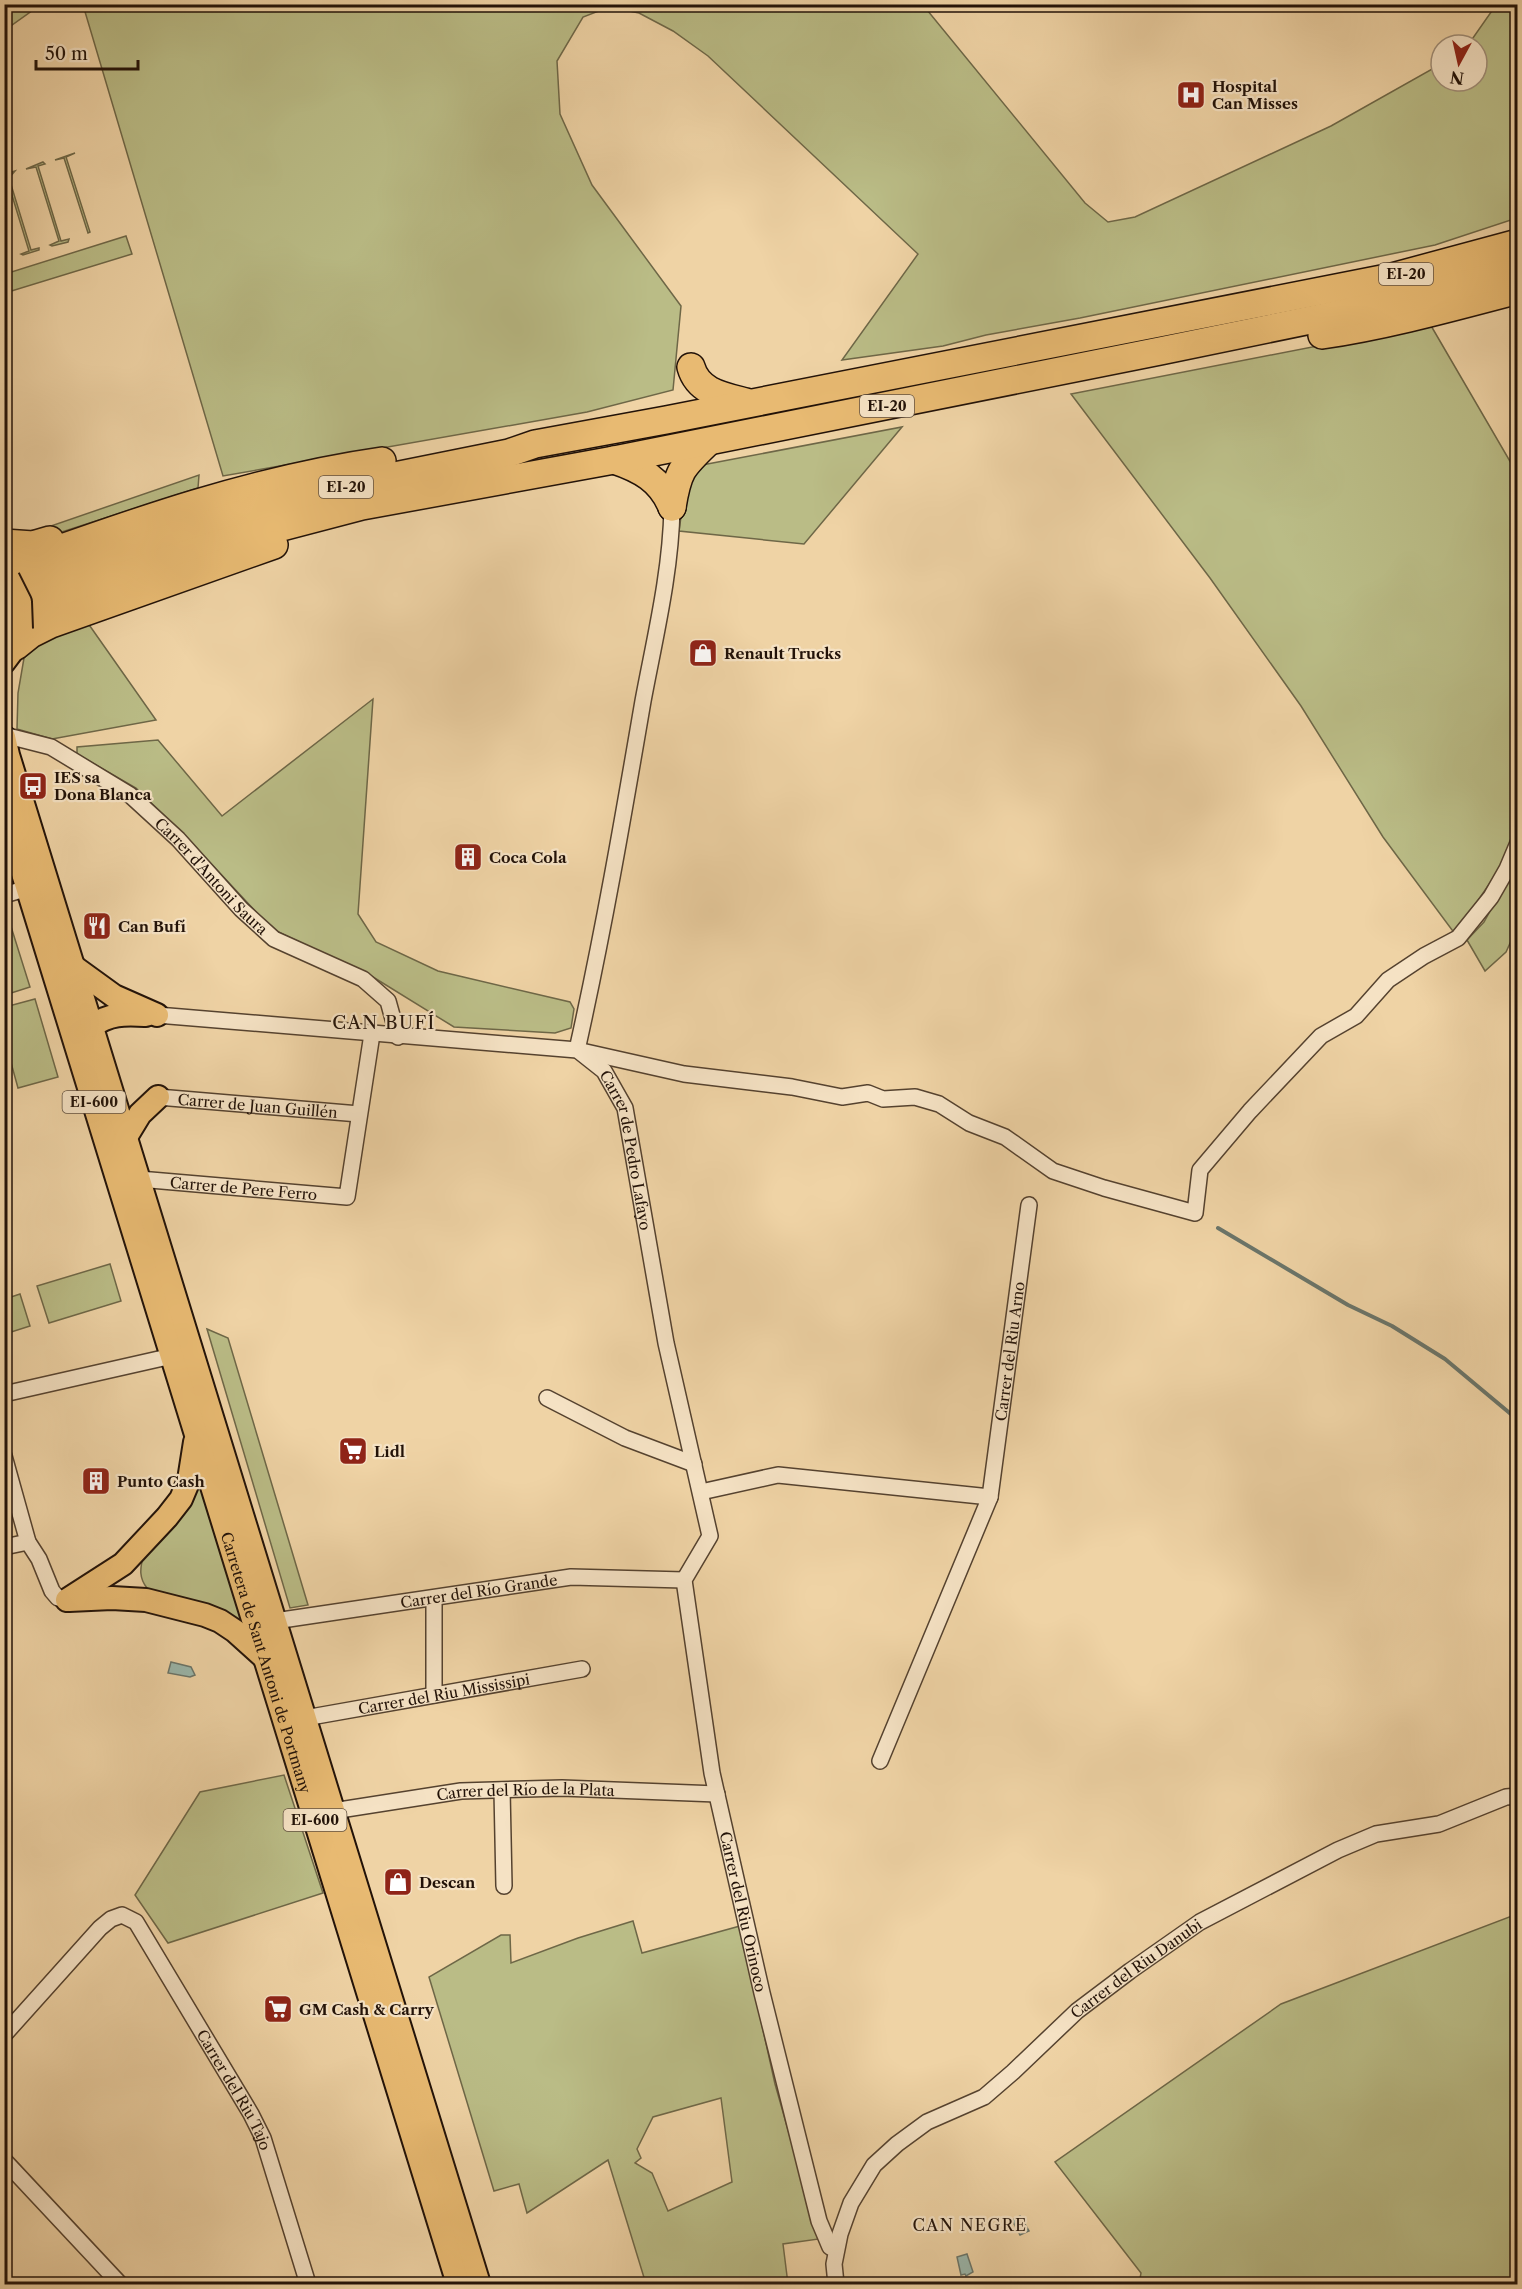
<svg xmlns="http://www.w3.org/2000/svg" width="1522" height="2289" viewBox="0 0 1522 2289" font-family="'Libre Caslon Text',serif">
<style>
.green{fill:#babc86;stroke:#6e6747;stroke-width:1.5;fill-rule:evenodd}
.water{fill:#9ab7ac;stroke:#6a756a;stroke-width:1.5}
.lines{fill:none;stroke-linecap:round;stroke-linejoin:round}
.stream{stroke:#6a756a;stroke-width:4}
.street-casing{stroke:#55422f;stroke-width:18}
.primary-casing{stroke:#221208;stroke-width:26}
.highway-casing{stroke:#221208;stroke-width:30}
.street{stroke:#f5e2c4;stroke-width:15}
.primary{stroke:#e8ba72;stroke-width:22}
.highway{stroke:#e8ba72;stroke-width:27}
.primary-bridge-casing{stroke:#221208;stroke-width:26;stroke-linecap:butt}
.primary-bridge{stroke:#e8ba72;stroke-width:22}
.labels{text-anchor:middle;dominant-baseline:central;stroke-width:4.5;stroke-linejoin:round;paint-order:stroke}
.shield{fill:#f5e2c4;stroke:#615040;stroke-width:1.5}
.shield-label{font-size:14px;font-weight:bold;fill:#221208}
.poi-label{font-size:15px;font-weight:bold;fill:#221208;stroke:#f5e2c4;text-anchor:start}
.street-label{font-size:15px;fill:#221208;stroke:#f5e2c4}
.neighbourhood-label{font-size:16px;letter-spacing:1.5px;fill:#221208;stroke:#f5e2c4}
.quarter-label{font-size:18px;letter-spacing:1.5px;fill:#221208;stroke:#f5e2c4}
</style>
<rect width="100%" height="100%" fill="#efd3a5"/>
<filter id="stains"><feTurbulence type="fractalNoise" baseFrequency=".00333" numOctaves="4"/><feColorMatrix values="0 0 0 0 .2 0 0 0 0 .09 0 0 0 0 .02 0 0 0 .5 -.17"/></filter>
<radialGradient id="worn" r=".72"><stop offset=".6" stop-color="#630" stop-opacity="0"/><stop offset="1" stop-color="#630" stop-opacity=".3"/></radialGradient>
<!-- green -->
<g class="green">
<polygon points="5,4 40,4 40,5 5,30"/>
<polygon points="83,5 923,5 1085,203 1108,222 1135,217 1331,126 1441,64 1441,81 1477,81 1477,45 1468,45 1496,5 1517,5 1517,218 1435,245 1080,318 986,335 943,346 842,360 918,254 708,56 673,31 639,13 609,7 583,17 557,61 560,114 592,185 681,306 673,390 587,412 223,476"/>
<polygon points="75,153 66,157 90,232 88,233 64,158 55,160"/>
<polygon points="43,162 45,164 38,166 61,241 69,239 68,242 52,246 50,245 59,241 36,167 26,169"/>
<polygon points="15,171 9,178 31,250 39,248 39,250 23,255 21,254 29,251 7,179 5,179 5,174"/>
<polygon points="126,236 132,254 5,293 5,274"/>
<polygon points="1430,324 1518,475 1517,825 1503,864 1455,934 1383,837 1301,706 1210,578 1071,394"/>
<polygon points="902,427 804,544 679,531 687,475 697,466"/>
<polygon points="199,475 198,488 37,540 5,539 4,529 25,535"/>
<polygon points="85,619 156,720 52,739 17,729 18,693 24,658 54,631"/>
<polygon points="373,699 358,914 376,942 438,971 570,1002 574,1009 571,1028 555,1033 454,1027 373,977 272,929 189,840 136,788 77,754 77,747 158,740 222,816"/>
<polygon points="1517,862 1517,928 1506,952 1485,971 1467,940 1484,922"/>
<polygon points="8,917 30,987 5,995 4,918"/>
<polygon points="35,999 58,1077 18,1088 5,1041 5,1007"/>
<polygon points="110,1264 121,1301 49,1323 37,1286"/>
<polygon points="20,1294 30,1326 5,1334 5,1299"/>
<polygon points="207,1329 228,1338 308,1605 290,1608"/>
<path d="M197 1473 246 1630C222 1621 164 1606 147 1588 139 1578 140 1569 143 1557Z"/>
<polygon points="284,1775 323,1893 168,1943 135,1895 200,1792"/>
<polygon points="1517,1914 1517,2284 1139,2284 1141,2273 1055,2162 1281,2004"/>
<path d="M633 1921 642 1953 740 1926 775 2084 819 2239 783 2244 788 2284H646L608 2160 527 2213 519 2184 494 2191 429 1977 501 1935H510L511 1963 578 1938ZM721 2098 732 2182 668 2211 652 2173 635 2163 641 2158 637 2149 653 2117Z"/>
</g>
<!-- water -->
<g class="water">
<polygon points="171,1662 191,1667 195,1675 190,1677 168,1673"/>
<polygon points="1020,2216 1029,2231 1020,2235 1012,2220"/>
<polygon points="967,2254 973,2272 966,2276 965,2274 961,2275 957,2257"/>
</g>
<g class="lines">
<!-- stream -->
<polyline class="stream" points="1218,1228 1348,1305 1392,1326 1445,1359 1518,1420"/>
<!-- street casing -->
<g class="street-casing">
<g id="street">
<path id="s1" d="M4 735 51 747 130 795 178 839 241 909 274 939 363 979 388 1001 398 1037"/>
<polyline points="4,895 28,888"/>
<polyline points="157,1015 577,1050 684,1074 792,1087 842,1097 868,1093 883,1099 915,1097 939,1104 969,1123 1005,1137 1053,1171 1104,1188 1195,1213 1200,1170 1250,1111 1321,1036 1356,1016 1388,980 1424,956 1458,938 1491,897 1507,869 1518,843"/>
<path d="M577 1050C603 934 623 818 643 701 655 637 671 572 672 507"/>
<path id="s2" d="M580 1052 604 1071 625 1108 666 1343 710 1536 684 1580 712 1773 762 1993 819 2221 830 2247 836 2250"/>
<path id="s3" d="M158 1097 359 1114"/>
<path id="s4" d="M139 1179 347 1197 372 1034"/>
<polyline points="4,1394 172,1356"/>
<polyline points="547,1398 625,1438 694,1464"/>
<polyline points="4,1456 28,1542 39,1559 52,1591 58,1598 67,1600"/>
<polyline points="701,1492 778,1475 990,1497 880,1761"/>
<path id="s5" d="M990 1497 1029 1205"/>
<polyline points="4,1547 28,1542"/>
<path id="s6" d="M275 1621 571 1577 684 1580"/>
<polyline points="434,1695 434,1598"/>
<path id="s7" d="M305 1718 582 1669"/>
<polyline points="502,1790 504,1886"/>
<path id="s8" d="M333 1811 461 1791 562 1788 717 1794"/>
<path id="s9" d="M4 2035 100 1928 111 1919 122 1915 136 1922 251 2114 263 2138 308 2284"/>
<polyline points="4,2160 120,2284"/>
<path id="s10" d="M836 2284 834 2264 840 2234 851 2203 874 2165 897 2144 927 2122 984 2097 1013 2072 1077 2011 1130 1971 1200 1922 1338 1850 1376 1834 1439 1824 1506 1797 1518 1796"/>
</g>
</g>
<!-- primary casing -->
<g class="primary-casing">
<g id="primary">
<polyline points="4,662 16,646 21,629"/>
<polyline points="4,737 8,755 479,2284"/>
<path id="s11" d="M4 812 458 2284"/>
<polyline points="74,967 114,996 157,1015"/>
<path d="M92 1026C110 1013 125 1014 146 1015"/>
<polyline points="126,1137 140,1114 158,1097"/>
<polyline points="67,1600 123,1564 167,1517 181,1499 189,1480 195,1442"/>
<polyline points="69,1600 112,1598 146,1600 205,1615 220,1621 235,1631 265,1658"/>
</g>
</g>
<!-- highway casing -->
<g class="highway-casing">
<g id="highway">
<path d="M1322 335C1389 325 1453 307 1518 290"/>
<path d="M691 367C698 392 723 396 746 402"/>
<path d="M614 460C641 469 661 480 672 507"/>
<path d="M672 507C678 470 682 467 708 442"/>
<polyline points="4,543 33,545 50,540"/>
<path d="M4 566 14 565C134 522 255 479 382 461"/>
<polyline points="4,595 224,519 288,500 355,484 509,453 535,444 666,420 1392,277 1518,243"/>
<polyline points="4,619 167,560 232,540 362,506 614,460 1160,351 1393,303 1518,270"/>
<polyline points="16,646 31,634 51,624 274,545"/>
</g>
</g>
<!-- street -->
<use href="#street" class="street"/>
<!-- primary -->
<use href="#primary" class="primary"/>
<!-- highway -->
<use href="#highway" class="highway"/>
<!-- primary-bridge casing -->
<g class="primary-bridge-casing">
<polyline id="primary-bridge" points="8,578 20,602 21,629"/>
</g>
<!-- primary-bridge -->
<use href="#primary-bridge" class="primary-bridge"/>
</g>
<!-- icons -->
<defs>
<g id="hospital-square" transform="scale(1.5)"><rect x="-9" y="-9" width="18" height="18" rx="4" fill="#8f2418" stroke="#f5e2c4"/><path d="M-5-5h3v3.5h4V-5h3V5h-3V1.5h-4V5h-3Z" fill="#fff"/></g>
<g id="shop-square" transform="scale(1.5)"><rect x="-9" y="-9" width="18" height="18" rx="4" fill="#8f2418" stroke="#f5e2c4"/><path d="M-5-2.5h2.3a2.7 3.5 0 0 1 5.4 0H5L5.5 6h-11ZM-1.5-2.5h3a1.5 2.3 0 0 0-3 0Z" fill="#fff"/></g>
<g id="bus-square" transform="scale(1.5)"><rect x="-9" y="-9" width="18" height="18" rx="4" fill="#8f2418" stroke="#f5e2c4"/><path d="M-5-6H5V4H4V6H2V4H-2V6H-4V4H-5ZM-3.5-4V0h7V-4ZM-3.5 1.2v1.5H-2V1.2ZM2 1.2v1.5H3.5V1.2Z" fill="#fff"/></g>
<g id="building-square" transform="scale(1.5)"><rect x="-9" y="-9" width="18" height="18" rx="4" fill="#8f2418" stroke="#f5e2c4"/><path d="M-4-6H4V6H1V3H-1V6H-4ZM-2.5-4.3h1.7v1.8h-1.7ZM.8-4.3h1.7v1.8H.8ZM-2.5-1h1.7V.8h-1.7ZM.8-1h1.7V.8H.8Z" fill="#fff"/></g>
<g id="restaurant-square" transform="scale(1.5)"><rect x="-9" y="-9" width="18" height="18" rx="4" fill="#8f2418" stroke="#f5e2c4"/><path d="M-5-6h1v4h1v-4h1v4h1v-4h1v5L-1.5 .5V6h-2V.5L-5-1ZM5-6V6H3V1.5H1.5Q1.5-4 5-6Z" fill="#fff"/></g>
<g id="supermarket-square" transform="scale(1.5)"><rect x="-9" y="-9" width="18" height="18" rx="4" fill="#8f2418" stroke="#f5e2c4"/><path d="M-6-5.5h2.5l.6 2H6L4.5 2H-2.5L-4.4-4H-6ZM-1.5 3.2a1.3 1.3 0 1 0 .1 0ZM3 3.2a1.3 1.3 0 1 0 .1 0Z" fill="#fff"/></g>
</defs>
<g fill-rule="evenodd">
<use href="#hospital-square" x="1191" y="95"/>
<use href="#shop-square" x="703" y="653"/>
<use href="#bus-square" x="33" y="786"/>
<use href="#building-square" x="468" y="857"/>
<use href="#restaurant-square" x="97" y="926"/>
<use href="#supermarket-square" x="353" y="1451"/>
<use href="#building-square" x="96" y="1481"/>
<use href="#shop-square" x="398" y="1882"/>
<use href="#supermarket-square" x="278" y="2009"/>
</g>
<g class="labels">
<!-- shield labels -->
<g class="shield">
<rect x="1379" y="263" width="54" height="22" rx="4.5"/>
<rect x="860" y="395" width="54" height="22" rx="4.5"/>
<rect x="319" y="476" width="54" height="22" rx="4.5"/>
<rect x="62.5" y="1091" width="63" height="22" rx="4.5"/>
<rect x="283.5" y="1809" width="63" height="22" rx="4.5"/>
</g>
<g class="shield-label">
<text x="1406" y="274">EI-20</text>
<text x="887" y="406">EI-20</text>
<text x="346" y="487">EI-20</text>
<text x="94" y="1102">EI-600</text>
<text x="315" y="1820">EI-600</text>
</g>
<!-- poi labels -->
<g class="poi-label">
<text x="1212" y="86">Hospital<tspan x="1212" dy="17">Can Misses</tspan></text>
<text x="724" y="653">Renault Trucks</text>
<text x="54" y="777">IES sa<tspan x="54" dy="17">Dona Blanca</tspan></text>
<text x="489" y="857">Coca Cola</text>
<text x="118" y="926">Can Bufí</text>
<text x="374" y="1451">Lidl</text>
<text x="117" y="1481">Punto Cash</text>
<text x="419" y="1882">Descan</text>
<text x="299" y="2009">GM Cash &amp; Carry</text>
</g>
<!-- street labels -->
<g class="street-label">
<text stroke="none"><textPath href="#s1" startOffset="256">Carrer d'Antoni Saura</textPath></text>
<text stroke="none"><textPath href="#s3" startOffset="100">Carrer de Juan Guillén</textPath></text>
<text stroke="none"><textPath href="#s2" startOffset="114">Carrer de Pedro Lafayo</textPath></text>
<text stroke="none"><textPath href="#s4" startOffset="105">Carrer de Pere Ferro</textPath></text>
<text stroke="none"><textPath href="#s5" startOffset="147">Carrer del Riu Arno</textPath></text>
<text stroke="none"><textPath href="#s6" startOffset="206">Carrer del Río Grande</textPath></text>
<text stroke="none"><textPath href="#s11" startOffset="890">Carretera de Sant Antoni de Portmany</textPath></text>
<text stroke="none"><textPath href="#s7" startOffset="141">Carrer del Riu Mississipi</textPath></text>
<text stroke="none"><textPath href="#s8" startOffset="194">Carrer del Río de la Plata</textPath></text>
<text stroke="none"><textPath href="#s2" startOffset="898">Carrer del Riu Orinoco</textPath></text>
<text stroke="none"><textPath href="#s10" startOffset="458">Carrer del Riu Danubi</textPath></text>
<text stroke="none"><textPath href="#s9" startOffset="380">Carrer del Riu Tajo</textPath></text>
</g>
<!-- neighbourhood labels -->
<g class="neighbourhood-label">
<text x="970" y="2225">CAN NEGRE</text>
</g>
<!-- quarter labels -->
<g class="quarter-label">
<text x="384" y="1023">CAN BUFÍ</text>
</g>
</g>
<!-- margin -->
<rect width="1522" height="2289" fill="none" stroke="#efd3a5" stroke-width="24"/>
<rect x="6" y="6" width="1510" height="2277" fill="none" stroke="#221208" stroke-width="3"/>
<rect x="12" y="12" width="1498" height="2265" fill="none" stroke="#221208" stroke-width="1.5"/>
<!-- north arrow -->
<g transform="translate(1459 63) rotate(188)"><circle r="28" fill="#f5e2c4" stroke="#a18f79" stroke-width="1.5"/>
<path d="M0-4.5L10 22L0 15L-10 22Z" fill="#8f2418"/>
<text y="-9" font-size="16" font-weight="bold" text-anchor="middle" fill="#221208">N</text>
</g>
<!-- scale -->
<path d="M36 60v9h102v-9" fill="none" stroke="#221208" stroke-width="3"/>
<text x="45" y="60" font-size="18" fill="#221208" stroke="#f5e2c4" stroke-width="4.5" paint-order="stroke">50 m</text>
<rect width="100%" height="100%" filter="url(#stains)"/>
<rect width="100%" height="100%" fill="url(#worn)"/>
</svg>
